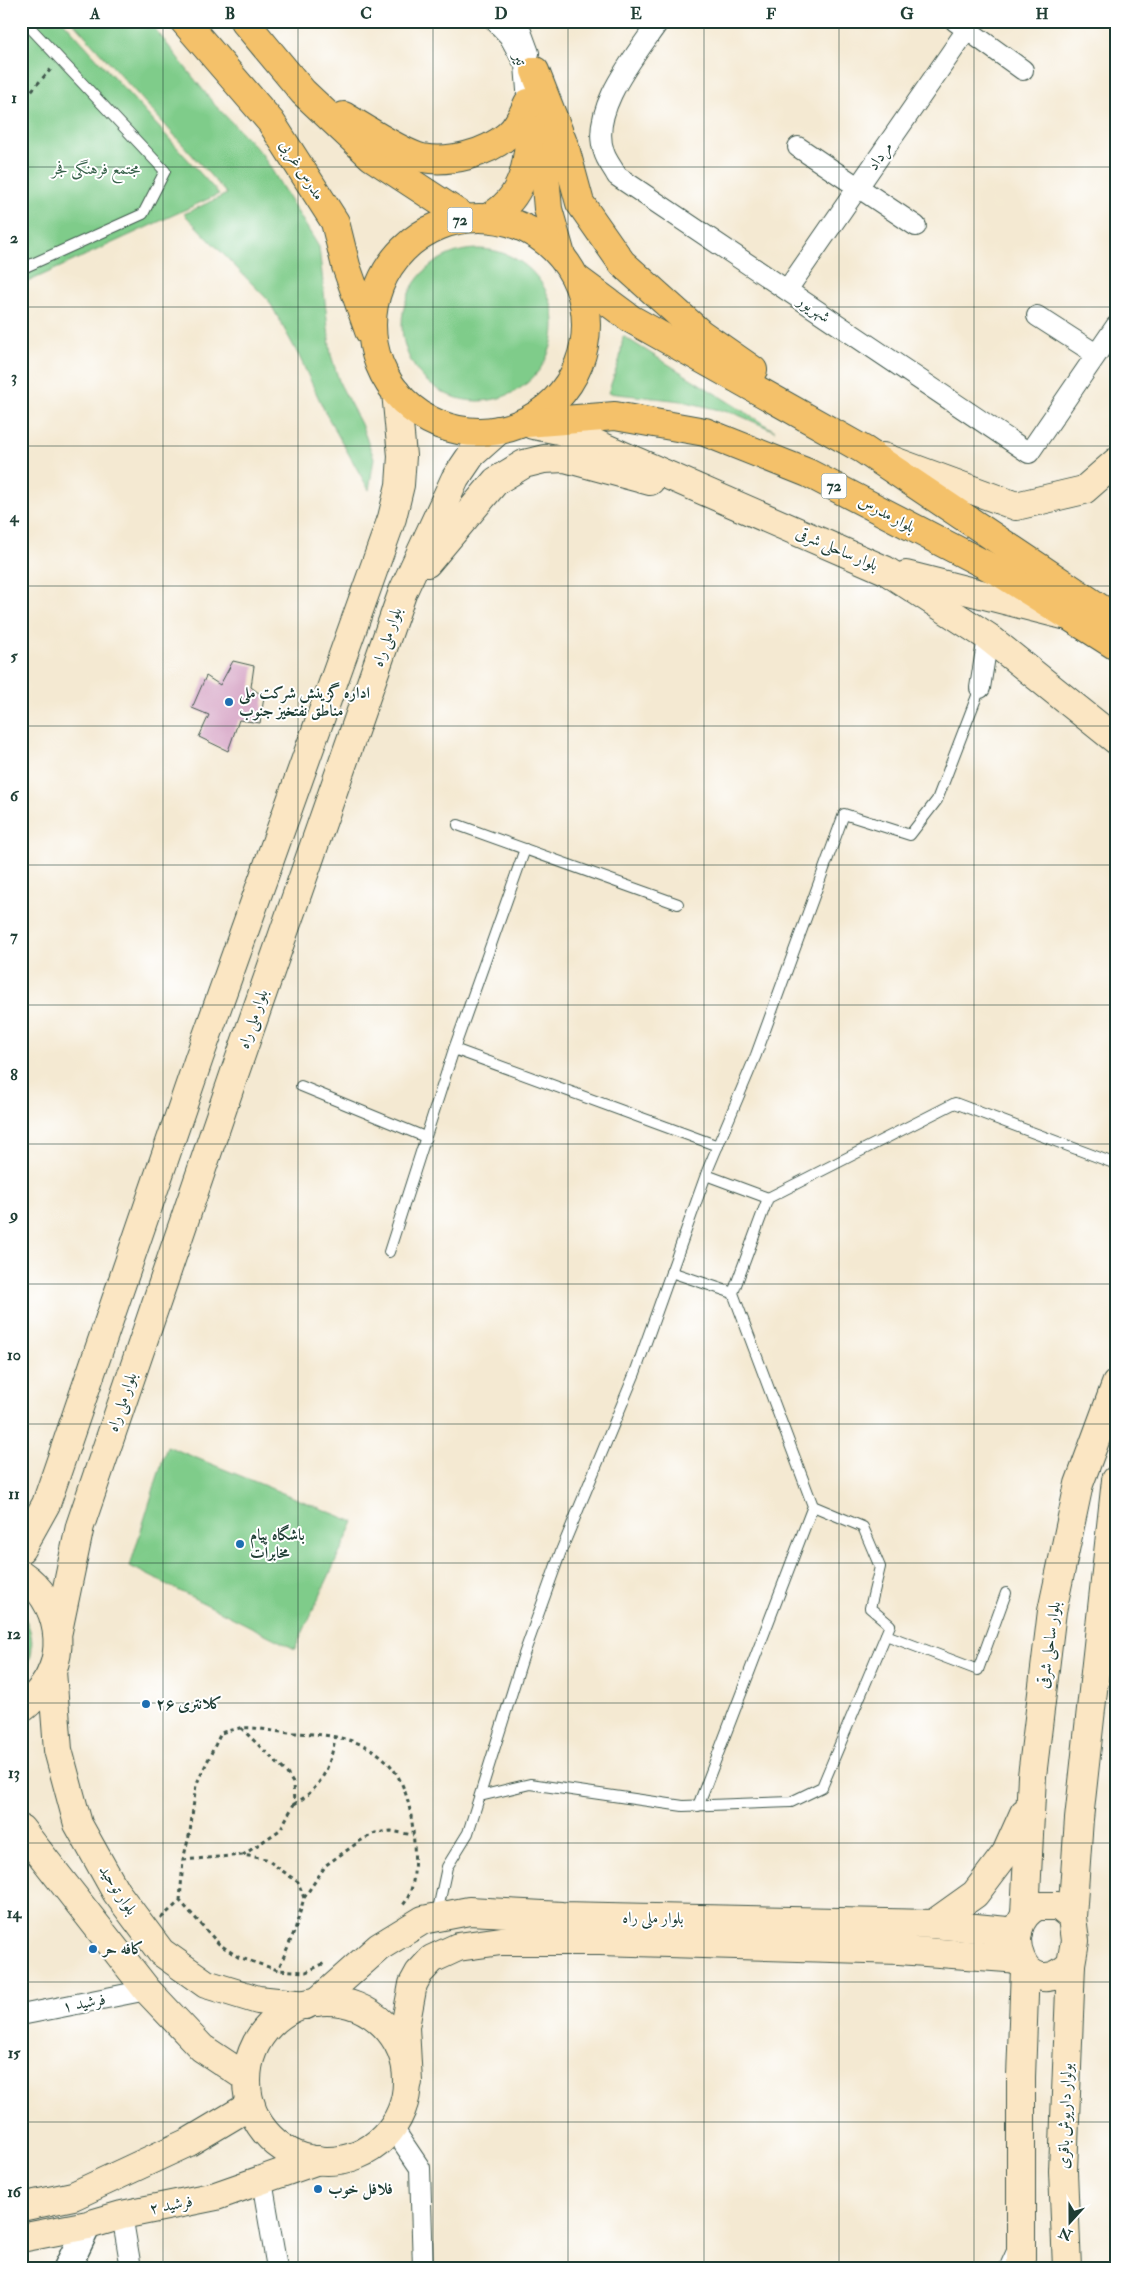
<svg xmlns="http://www.w3.org/2000/svg" width="1137" height="2289" viewBox="0 0 1137 2289" font-family="'IM FELL Double Pica',Amiri,serif">
<style>
.green{fill:#7fcc8a;stroke:#4f845f}
.building{fill:#dcb1cd}
.lines{fill:none;stroke-linecap:round;stroke-linejoin:round}
.service-casing{stroke:#3f574c;stroke-width:12}
.minor-casing{stroke:#3f574c;stroke-width:22}
.tertiary-casing{stroke:#3f574c;stroke-width:29}
.secondary-casing{stroke:#3f574c;stroke-width:30}
.trunk-casing{stroke:#3f574c;stroke-width:30}
.path{stroke:#3f574c;stroke-width:3;stroke-dasharray:4 4;stroke-linecap:butt}
.service{stroke:#fff;stroke-width:10}
.minor{stroke:#fff;stroke-width:20}
.tertiary{stroke:#fff;stroke-width:26}
.secondary{stroke:#fbe6c3;stroke-width:28}
.trunk{stroke:#f4c16a;stroke-width:28}
.grid{fill:none;stroke:#1f3d34;stroke-width:1;stroke-opacity:0.55}
.poi-dot{fill:#1f6fb2;stroke:#fff;stroke-width:2}
.labels{text-anchor:middle;dominant-baseline:central;stroke-width:4;stroke-linejoin:round;paint-order:stroke}
.shield{fill:#fff;stroke:#627771;stroke-width:1}
.shield-label{font-size:15px;font-weight:bold;fill:#1f3d34}
.street-label{font-size:16px;fill:#1f3d34;stroke:#fff}
.park-label{font-size:16px;fill:#37614a;stroke:#fff}
.poi-label{font-size:16px;font-weight:bold;fill:#1f3d34;stroke:#fff;text-anchor:start}
.neatline{fill:none;stroke:#1f3d34;stroke-width:2}
.grid-label{font-size:16px;text-anchor:middle;font-weight:bold;fill:#1f3d34}
</style>
<rect width="100%" height="100%" fill="#fff"/>
<filter id="ink" filterUnits="userSpaceOnUse"><feTurbulence type="fractalNoise" baseFrequency=".02" numOctaves="2"/><feDisplacementMap in="SourceGraphic" scale="10" xChannelSelector="R" yChannelSelector="G"/><feConvolveMatrix kernelMatrix="1 2 1 2 8 2 1 2 1" color-interpolation-filters="sRGB"/></filter>
<filter id="wash" filterUnits="userSpaceOnUse"><feTurbulence type="fractalNoise" baseFrequency=".0096" numOctaves="4" result="noise"/><feDisplacementMap in="SourceGraphic" scale="20" xChannelSelector="R" yChannelSelector="G"/><feGaussianBlur stdDeviation="1.12" result="paint"/><feColorMatrix in="noise" values="0 0 0 0 0 0 0 0 0 0 0 0 0 0 0 0 0 1.4 0 .05"/><feComposite in="paint" operator="in"/></filter>
<g filter="url(#wash)">
<rect width="100%" height="100%" fill="#f4e9d2"/>
<!-- green -->
<g class="green">
<polygon points="21,21 63,21 219,194 21,285"/>
<polygon points="72,21 149,21 214,104 262,154 319,247 331,355 340,384 361,424 374,458 369,490 326,414 299,356 269,301 184,214 227,194"/>
<circle cx="478" cy="325" r="76"/>
<polygon points="623,336 775,431 736,414 682,401 608,393 620,358"/>
<polygon points="167,1446 354,1522 295,1649 130,1566"/>
<path d="M21 1612C34 1629 37 1658 21 1675Z"/>
</g>
<g id="blocks">
<!-- building -->
<polygon class="building" points="233,661 254,666 251,687 264,697 260,723 239,720 228,751 199,737 209,715 192,708 206,676 220,685"/>
</g>
</g>
<g filter="url(#ink)">
<use href="#blocks" fill-opacity="0" stroke="#3f574c" stroke-width="1"/>
<g class="lines">
<!-- service casing -->
<g class="service-casing">
<g id="service">
<polyline points="21,269 143,214 165,171 24,21"/>
<polyline points="458,825 678,904"/>
<polyline points="454,1049 718,1146"/>
<polyline points="301,1086 425,1137"/>
<polyline points="706,1175 768,1198"/>
<polyline points="389,1252 454,1049 525,849"/>
<polyline points="671,1272 733,1293"/>
<polyline points="886,1635 978,1670 1006,1593"/>
<polyline points="480,1796 530,1784 683,1806 791,1802 822,1787 890,1625 870,1608 880,1567 863,1527 813,1506"/>
<polyline points="698,1806 813,1506 733,1293 768,1198 955,1103 1116,1164"/>
<polyline points="437,1914 447,1867 468,1833 523,1657 561,1551 635,1373 708,1169 756,1055 844,814 910,835 937,800 980,688"/>
<polyline points="1004,2268 1013,2248"/>
</g>
</g>
<!-- minor casing -->
<g class="minor-casing">
<g id="minor">
<polyline points="495,21 509,36 525,65 528,103"/>
<polyline points="514,21 519,26 529,53"/>
<path d="M659 21C636 55 589 110 604 152 606 160 613 168 617 176L1029 453 1116 326"/>
<polyline points="955,21 1023,70"/>
<polyline points="798,147 916,226"/>
<polyline points="787,290 973,21"/>
<polyline points="1037,316 1096,354"/>
<polyline points="980,688 988,637"/>
<polyline points="21,2015 147,1990"/>
<polyline points="393,2128 420,2168 423,2268"/>
<polyline points="262,2181 277,2268"/>
<polyline points="122,2215 131,2268"/>
</g>
</g>
<!-- tertiary casing -->
<g class="tertiary-casing">
<polyline id="tertiary" points="67,2268 88,2225"/>
</g>
<!-- secondary casing -->
<g class="secondary-casing">
<g id="secondary">
<polyline points="533,425 569,432 885,570 988,637 1116,740"/>
<polyline points="883,457 1016,506 1084,490 1116,462"/>
<polyline points="427,563 496,481 524,464 544,459 565,458 650,481"/>
<polyline points="906,575 1063,615"/>
<polyline points="21,1549 46,1504 199,1058 392,518 400,485 402,456 396,392"/>
<path d="M21 1574C60 1600 71 1657 38 1693 33 1699 28 1705 21 1709"/>
<polyline points="58,1631 80,1526 235,1072 403,591 455,479 472,454 499,430"/>
<polyline points="52,1671 58,1750 78,1824 116,1892 161,1952 206,1984 258,2000 306,2005"/>
<polyline points="21,1829 147,1990 202,2048 247,2078"/>
<path d="M1038 1906H1058L1072 1917 1075 1941 1071 1964C1025 2009 995 1925 1038 1906Z"/>
<polyline points="1025,1914 1032,1776 1052,1611 1079,1484 1116,1384"/>
<polyline points="1072,1917 1079,1819 1116,1480"/>
<polyline points="933,1924 975,1894 1006,1853 1024,1813"/>
<circle cx="327" cy="2081" r="80"/>
<polyline points="317,2002 379,1947 423,1920 469,1911 562,1916 933,1924 1018,1932"/>
<polyline points="408,2082 405,2027 413,1984 419,1973 432,1959 458,1947 501,1941 600,1941 899,1950 1020,1959"/>
<polyline points="21,2207 73,2196 189,2142 251,2105"/>
<polyline points="21,2238 88,2225 122,2215 216,2196 318,2160"/>
<polyline points="1021,2268 1021,2077 1025,1968"/>
<polyline points="1067,2268 1063,2171 1071,1964"/>
</g>
</g>
<!-- trunk casing -->
<g class="trunk-casing">
<g id="trunk">
<polyline points="184,21 271,122 335,222 346,266 369,331"/>
<polyline points="244,21 303,92 372,157 465,218"/>
<polyline points="535,71 565,148 580,203 622,263 700,333 753,370"/>
<polyline points="539,105 548,209 561,255"/>
<path d="M344 116C363 127 401 153 422 158 450 163 486 154 508 135 518 127 523 114 528 103"/>
<path d="M487 218C523 200 528 166 530 129"/>
<circle cx="479" cy="325" r="107"/>
<polyline points="577,279 631,319 864,450 1116,619"/>
<polyline points="526,423 615,416 705,432 808,473 999,572 1116,646"/>
</g>
</g>
<!-- path -->
<g class="path">
<polyline points="21,102 51,69"/>
<polyline points="241,1728 286,1772 293,1783 294,1804 280,1830 243,1855"/>
<path d="M294 1804C321 1789 330 1768 335 1738"/>
<polyline points="183,1860 243,1855 266,1859 298,1882 304,1898 295,1930 278,1970"/>
<polyline points="304,1898 326,1865 360,1841 375,1833 391,1831 413,1835"/>
<path d="M180 1901 183 1860 190 1832 196 1785 221 1733C227 1731 234 1729 240 1728 257 1726 276 1733 293 1733 375 1735 409 1759 414 1843 415 1863 416 1890 403 1905"/>
<polyline points="161,1918 180,1901 219,1944 238,1957 278,1970 306,1972 325,1963"/>
</g>
<!-- service -->
<use href="#service" class="service"/>
<!-- minor -->
<use href="#minor" class="minor"/>
<!-- tertiary -->
<use href="#tertiary" class="tertiary"/>
<!-- secondary -->
<use href="#secondary" class="secondary"/>
<!-- trunk -->
<use href="#trunk" class="trunk"/>
</g>
</g>
<!-- grid -->
<path class="grid" d="M163 21V2268M298 21V2268M433 21V2268M568 21V2268M704 21V2268M839 21V2268M974 21V2268M21 167H1116M21 307H1116M21 446H1116M21 586H1116M21 726H1116M21 865H1116M21 1005H1116M21 1144H1116M21 1284H1116M21 1424H1116M21 1563H1116M21 1703H1116M21 1843H1116M21 1982H1116M21 2122H1116"/>
<!-- markers -->
<g class="poi-dot">
<circle cx="229" cy="702" r="5"/>
<circle cx="240" cy="1544" r="5"/>
<circle cx="146" cy="1704" r="5"/>
<circle cx="93" cy="1949" r="5"/>
<circle cx="318" cy="2189" r="5"/>
</g>
<g class="labels">
<!-- shield labels -->
<g class="shield">
<rect x="447.5" y="207.5" width="25" height="25" rx="4"/>
<rect x="821.5" y="473.5" width="25" height="25" rx="4"/>
</g>
<g class="shield-label">
<text x="460" y="220">72</text>
<text x="834" y="486">72</text>
</g>
<!-- street labels -->
<g class="street-label">
<text transform="translate(520 59) rotate(66)">تیر</text>
<text transform="translate(880 156) rotate(-55)">مرداد</text>
<text transform="translate(302 170) rotate(57)">مدرس غربی</text>
<text transform="translate(814 309) rotate(34)">شهریور</text>
<text transform="translate(887 514) rotate(28)">بلوار مدرس</text>
<text transform="translate(837 549) rotate(23)">بلوار ساحلی شرقی</text>
<text transform="translate(387 637) rotate(-71)">بلوار ملی راه</text>
<text transform="translate(253 1019) rotate(-71)">بلوار ملی راه</text>
<text transform="translate(122 1402) rotate(-71)">بلوار ملی راه</text>
<text transform="translate(1049 1645) rotate(-82)">بلوار ساحلی شرقی</text>
<text transform="translate(118 1890) rotate(57)">بلوار توحید</text>
<text transform="translate(653 1918) rotate(1)">بلوار ملی راه</text>
<text transform="translate(84 2003) rotate(-11)">فرشید ۱</text>
<text transform="translate(1065 2116) rotate(-88)">بولوار داریوش باقری</text>
<text transform="translate(171 2205) rotate(-11)">فرشید ۲</text>
</g>
<!-- park labels -->
<g class="park-label">
<text x="96" y="169">مجتمع فرهنگی فجر</text>
</g>
<!-- poi labels -->
<g class="poi-label">
<text x="239" y="693">اداره گزینش شرکت ملی<tspan x="239" dy="18">مناطق نفتخیز جنوب</tspan></text>
<text x="250" y="1535">باشگاه پیام<tspan x="250" dy="18">مخابرات</tspan></text>
<text x="156" y="1704">کلانتری ۲۶</text>
<text x="103" y="1949">کافه حر</text>
<text x="328" y="2189">فلافل خوب</text>
</g>
</g>
<!-- margin -->
<rect width="1137" height="2289" fill="none" stroke="#fff" stroke-width="55"/>
<!-- north arrow -->
<g transform="translate(1070 2222) rotate(201)" stroke="#ffffff" stroke-width="4" paint-order="stroke">
<path d="M0-4L9 19L0 12L-9 19Z" fill="#1f3d34"/>
<text y="-8" font-size="14" font-weight="bold" text-anchor="middle" fill="#1f3d34">N</text>
</g>
<rect x="28" y="28" width="1082" height="2234" class="neatline"/>
<g class="grid-label">
<text x="95" y="19">A</text>
<text x="230" y="19">B</text>
<text x="366" y="19">C</text>
<text x="501" y="19">D</text>
<text x="636" y="19">E</text>
<text x="771" y="19">F</text>
<text x="907" y="19">G</text>
<text x="1042" y="19">H</text>
<text x="14" y="103">1</text>
<text x="14" y="243">2</text>
<text x="14" y="382">3</text>
<text x="14" y="522">4</text>
<text x="14" y="661">5</text>
<text x="14" y="801">6</text>
<text x="14" y="941">7</text>
<text x="14" y="1080">8</text>
<text x="14" y="1220">9</text>
<text x="14" y="1360">10</text>
<text x="14" y="1499">11</text>
<text x="14" y="1639">12</text>
<text x="14" y="1778">13</text>
<text x="14" y="1918">14</text>
<text x="14" y="2058">15</text>
<text x="14" y="2197">16</text>
</g>
</svg>
